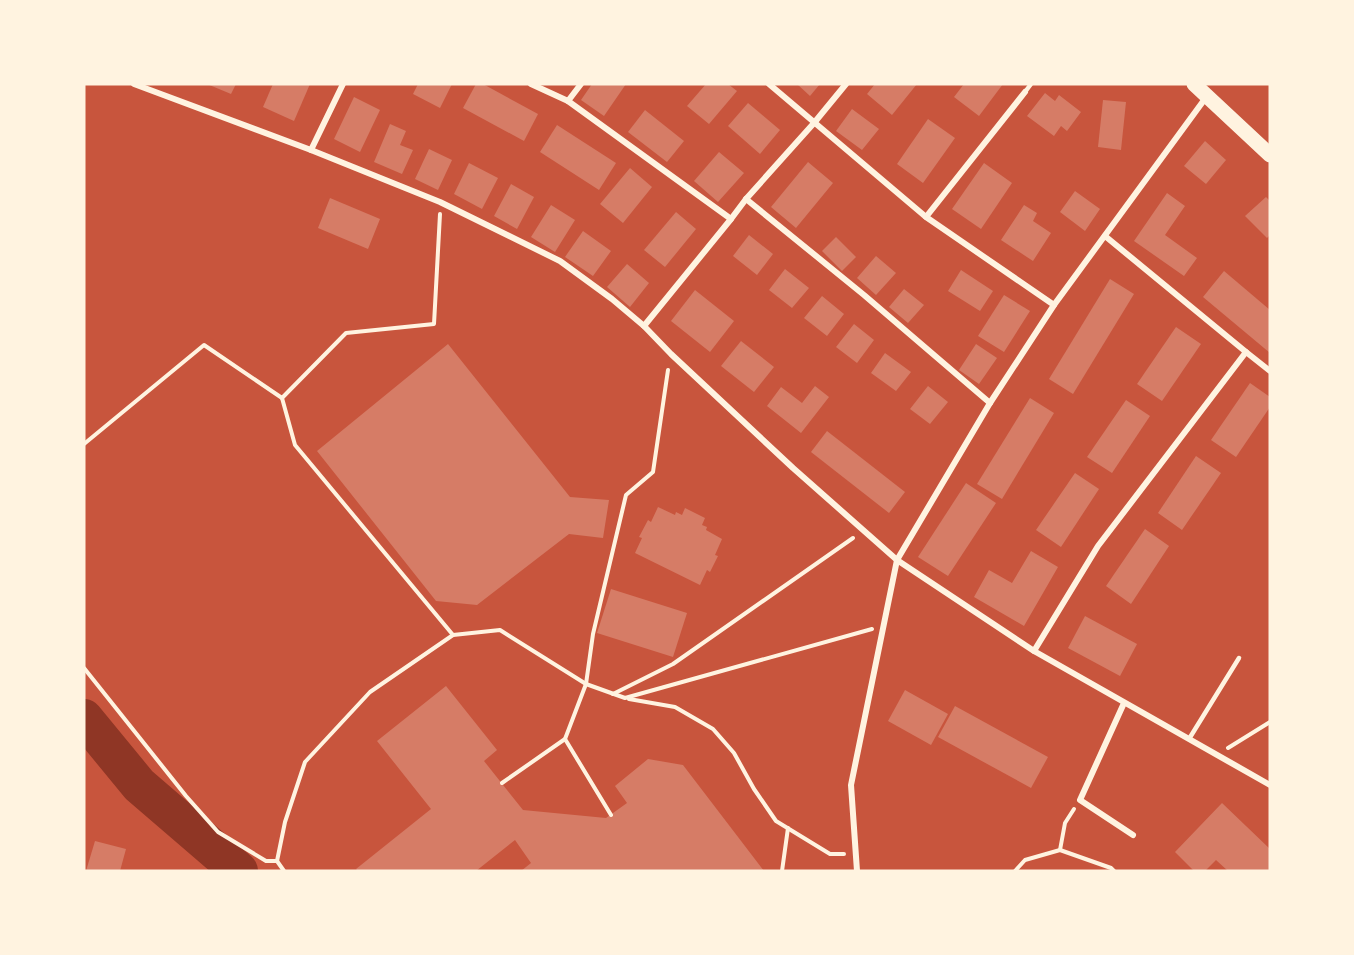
<svg xmlns="http://www.w3.org/2000/svg" width="1354" height="955" viewBox="0 0 1354 955" font-family="Mulish,sans-serif">
<style>
.lines{fill:none;stroke-linecap:round;stroke-linejoin:round}
.river{stroke:#8f3625;stroke-width:38}
.building{fill:#d67c66}
.path{stroke:#fff3e0;stroke-width:4}
.service{stroke:#fff3e0;stroke-width:4.5}
.minor{stroke:#fff3e0;stroke-width:6}
.primary{stroke:#fff3e0;stroke-width:15}
</style>
<rect width="100%" height="100%" fill="#c8553d"/>
<g class="lines">
<!-- river -->
<polyline class="river" points="84,718 139,785 239,871"/>
</g>
<!-- building -->
<g class="building">
<polygon points="207,84 236,84 231,94"/>
<polygon points="273,84 310,84 294,121 263,107"/>
<polygon points="418,84 452,84 440,108 413,94"/>
<polygon points="476,84 483,84 538,114 524,141 463,108"/>
<polygon points="592,84 626,84 604,116 581,100"/>
<polygon points="706,84 728,84 737,91 709,124 687,106"/>
<polygon points="797,84 820,84 810,96"/>
<polygon points="875,84 917,84 892,115 867,94"/>
<polygon points="964,84 1003,84 979,116 954,97"/>
<polygon points="1045,93 1055,101 1059,95 1081,112 1067,131 1061,126 1054,136 1027,116"/>
<polygon points="354,97 380,110 360,152 334,139"/>
<polygon points="1103,100 1126,102 1121,150 1098,147"/>
<polygon points="748,103 780,130 760,154 728,126"/>
<polygon points="852,109 879,129 862,150 836,131"/>
<polygon points="645,110 684,141 667,162 628,132"/>
<polygon points="928,119 955,138 923,183 897,164"/>
<polygon points="390,124 406,131 400,145 413,150 402,174 374,162"/>
<polygon points="557,125 616,163 599,190 540,152"/>
<polygon points="1205,141 1226,160 1206,184 1184,166"/>
<polygon points="429,149 452,160 438,190 415,179"/>
<polygon points="719,152 744,173 718,202 694,181"/>
<polygon points="808,162 833,183 796,228 771,207"/>
<polygon points="469,163 498,178 482,209 454,194"/>
<polygon points="984,163 1012,183 981,229 952,209"/>
<polygon points="630,168 652,187 623,223 600,204"/>
<polygon points="511,184 534,197 517,229 494,216"/>
<polygon points="1075,191 1100,209 1085,231 1060,212"/>
<polygon points="1167,193 1185,206 1165,235 1197,258 1184,276 1134,241"/>
<polygon points="1266,197 1270,201 1270,235 1267,238 1245,216"/>
<polygon points="330,198 380,219 368,249 318,228"/>
<polygon points="551,205 575,220 555,252 531,237"/>
<polygon points="1024,205 1037,213 1033,221 1051,233 1033,261 1001,240"/>
<polygon points="676,212 696,229 665,267 644,250"/>
<polygon points="583,231 611,251 593,276 565,257"/>
<polygon points="749,235 773,254 757,275 733,256"/>
<polygon points="836,237 856,257 842,271 822,251"/>
<polygon points="876,256 896,273 876,295 857,278"/>
<polygon points="627,264 649,283 630,307 607,287"/>
<polygon points="785,269 809,288 792,308 769,290"/>
<polygon points="961,270 993,291 980,311 948,291"/>
<polygon points="1224,271 1270,310 1270,353 1203,297"/>
<polygon points="1110,279 1134,294 1073,394 1049,379"/>
<polygon points="904,289 924,305 908,323 889,307"/>
<polygon points="695,290 734,321 710,352 671,321"/>
<polygon points="1004,295 1030,311 1004,352 978,336"/>
<polygon points="822,296 844,314 827,336 804,318"/>
<polygon points="854,324 874,340 857,363 836,347"/>
<polygon points="1176,327 1201,344 1162,401 1137,384"/>
<polygon points="741,341 774,367 754,392 721,366"/>
<polygon points="448,344 570,497 609,500 603,538 569,534 477,605 436,601 317,451"/>
<polygon points="976,344 997,358 979,384 959,370"/>
<polygon points="885,353 911,372 896,391 871,373"/>
<polygon points="1250,383 1270,397 1270,407 1236,457 1211,440"/>
<polygon points="815,386 829,397 801,433 767,406 781,387 802,403"/>
<polygon points="928,386 948,402 930,424 910,409"/>
<polygon points="1030,398 1054,413 1002,499 977,484"/>
<polygon points="1126,400 1150,416 1112,473 1087,457"/>
<polygon points="827,431 905,492 889,513 811,452"/>
<polygon points="1196,456 1221,473 1182,530 1158,513"/>
<polygon points="1075,473 1099,489 1061,547 1036,530"/>
<polygon points="966,483 996,503 948,576 918,557"/>
<polygon points="658,507 675,515 676,512 682,515 685,508 705,518 702,525 707,527 706,530 722,539 715,555 718,556 710,572 707,570 700,585 635,553 642,538 639,537 648,520 651,522"/>
<polygon points="1145,529 1169,546 1131,604 1106,586"/>
<polygon points="1031,551 1058,567 1024,626 974,597 989,570 1012,583"/>
<polygon points="611,589 687,613 673,657 597,633"/>
<polygon points="1085,616 1137,644 1120,676 1068,648"/>
<polygon points="446,686 497,750 484,761 523,810 606,818 627,803 615,786 648,759 683,765 764,871 521,871 531,863 515,840 476,871 358,871 356,869 431,809 377,741"/>
<polygon points="905,690 948,714 931,745 888,721"/>
<polygon points="955,706 1048,757 1031,788 938,737"/>
<polygon points="1222,803 1270,849 1270,871 1228,871 1216,860 1205,871 1194,871 1175,852"/>
<polygon points="95,841 126,849 120,871 86,871"/>
</g>
<g class="lines">
<!-- path -->
<g class="path">
<polyline points="282,398 295,445 453,635"/>
<polyline points="84,444 204,345 282,398 346,333 434,324 440,214"/>
<polyline points="84,668 186,796 218,832 266,861 277,861 284,871"/>
<polyline points="613,694 673,664 853,538"/>
<polyline points="629,699 675,707 713,729 734,753 754,789 776,821 830,854 844,854"/>
<polyline points="565,739 611,815"/>
<polyline points="1228,748 1270,722"/>
<polyline points="502,783 565,739 586,684 593,634 626,495 653,472 668,370"/>
<polyline points="1060,850 1065,823 1074,809"/>
<polyline points="277,861 285,822 305,762 370,692 453,635 500,630 586,684 625,698 872,629"/>
<polyline points="782,871 788,828"/>
<polyline points="1015,871 1025,860 1060,850 1111,868 1114,871"/>
</g>
<!-- service -->
<g class="service">
<polyline points="1025,92 1031,84"/>
<polyline points="1189,739 1239,658"/>
</g>
<!-- minor -->
<g class="minor">
<polyline points="134,84 311,150 440,202 560,261 612,299 644,326 671,354 793,468 897,560 1034,651 1270,785"/>
<polyline points="531,84 568,101 731,219"/>
<polyline points="769,84 926,217 1054,305"/>
<polyline points="568,101 581,84"/>
<polyline points="311,150 343,84"/>
<polyline points="746,199 864,295 990,403"/>
<polyline points="926,217 1025,92"/>
<polyline points="644,326 731,219 746,199 814,123 846,84"/>
<polyline points="1246,352 1270,371"/>
<polyline points="1034,651 1098,546 1246,352 1105,236"/>
<polyline points="1124,703 1080,800 1133,835"/>
<polyline points="857,871 851,785 897,560 990,403 1054,305 1207,96"/>
</g>
<!-- primary -->
<polyline class="primary" points="1194,84 1270,155"/>
</g>
<!-- border -->
<rect width="1354" height="955" fill="none" stroke="#fff3e0" stroke-width="171"/>
</svg>
